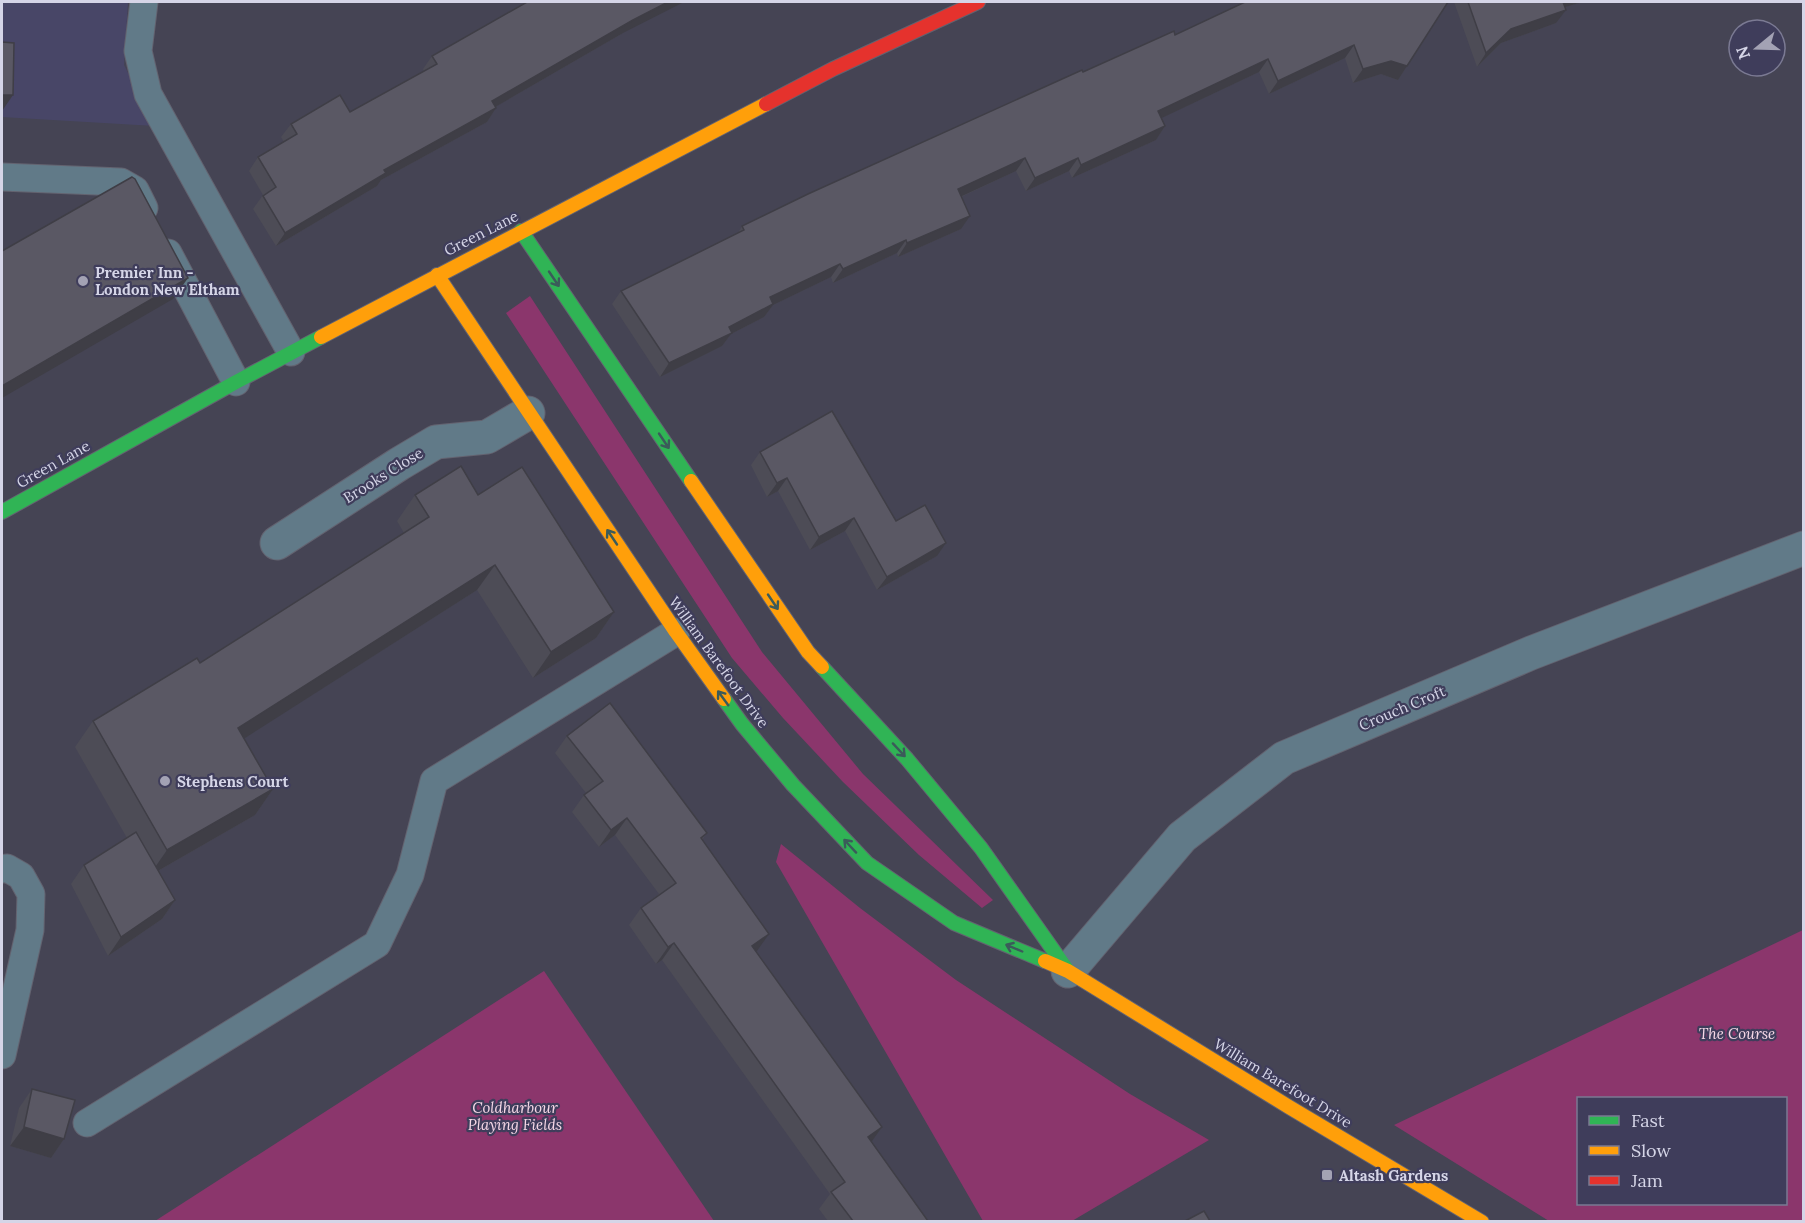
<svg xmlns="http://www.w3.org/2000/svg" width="1805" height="1223" viewBox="0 0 1805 1223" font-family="Lora,serif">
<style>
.built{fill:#484667}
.green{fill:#8b366c;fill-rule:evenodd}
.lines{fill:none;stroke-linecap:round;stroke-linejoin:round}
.lane-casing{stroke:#636370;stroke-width:29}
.street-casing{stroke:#636370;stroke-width:35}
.fast-casing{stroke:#636370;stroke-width:16}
.slow-casing{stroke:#636370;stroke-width:16}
.jam-casing{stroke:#636370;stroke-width:16}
.lane{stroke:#617a88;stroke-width:27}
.street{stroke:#617a88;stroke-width:33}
.fast{stroke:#30b455;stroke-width:14}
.slow{stroke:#ff9f0a;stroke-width:14}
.jam{stroke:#e5322d;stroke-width:14}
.wall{fill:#4d4c56}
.shaded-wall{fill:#3f3e46}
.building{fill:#5a5864;stroke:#3f3e46;stroke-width:1.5}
.oneway{stroke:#3b5b5a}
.poi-dot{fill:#a3a2b4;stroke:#3f3d5b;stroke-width:2}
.labels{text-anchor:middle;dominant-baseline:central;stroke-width:4.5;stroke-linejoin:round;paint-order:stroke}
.street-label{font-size:15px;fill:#d5d5e7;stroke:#3f3d5b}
.poi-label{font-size:15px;font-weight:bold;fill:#d5d5e7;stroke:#3f3d5b;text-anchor:start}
.park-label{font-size:15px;font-style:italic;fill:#f7d8e7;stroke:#3f3d5b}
</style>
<rect width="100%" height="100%" fill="#454454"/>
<!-- built -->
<polygon class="built" points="2,2 128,2 124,65 155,126 2,117"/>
<!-- green -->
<g class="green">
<polygon points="530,296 762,652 863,774 993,900 982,908 919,855 843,782 783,718 732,658 506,313"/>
<polygon points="781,844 860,908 956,980 1130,1094 1209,1140 1072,1221 983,1221 776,862"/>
<path d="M1803 930V1221H1549L1394 1125ZM1578 1098H1786V1204H1578Z"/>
<polygon points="544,971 714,1221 155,1221"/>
</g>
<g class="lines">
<!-- lane casing -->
<g class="lane-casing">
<g id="lane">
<polyline points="144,2 138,51 148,94 291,352"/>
<polyline points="2,177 121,182 135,190 144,208"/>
<polyline points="168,253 236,382"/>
<polyline points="2,869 7,868 21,876 31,894 30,930 2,1055"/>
<polyline points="87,1123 377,944 410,875 434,781 676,632"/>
</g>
</g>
<!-- street casing -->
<g class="street-casing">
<g id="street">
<polyline points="277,543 399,464 436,442 487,437 528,413"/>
<polyline points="1068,971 1182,837 1284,758 1531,653 1804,548"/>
</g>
</g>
<!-- fast casing -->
<g class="fast-casing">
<g id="fast">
<polyline points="521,231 691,481"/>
<polyline points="2,512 236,382 321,337"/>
<polyline points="822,667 907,759 981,848 1068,971"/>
<polyline points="724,699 742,724 793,785 867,863 954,923 1045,961"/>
</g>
</g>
<!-- slow casing -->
<g class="slow-casing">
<g id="slow">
<polyline points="437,275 676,632 724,699"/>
<polyline points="321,337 766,104"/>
<polyline points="691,481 808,652 822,667"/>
<polyline points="1045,961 1068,971 1289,1107 1482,1222"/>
</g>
</g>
<!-- jam casing -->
<g class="jam-casing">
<polyline id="jam" points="766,104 833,69 978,2"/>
</g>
<!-- lane -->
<use href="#lane" class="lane"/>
<!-- street -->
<use href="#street" class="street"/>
<!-- fast -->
<use href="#fast" class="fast"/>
<!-- slow -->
<use href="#slow" class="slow"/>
<!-- jam -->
<use href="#jam" class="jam"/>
</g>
<!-- wall -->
<g class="wall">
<polygon points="1448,2 1398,80 1381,74 1353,83 1345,58 1269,94 1259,72 1161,118 1165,126 1156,140 1072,178 1069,171 1026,191 1016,171 961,197 961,229 898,257 897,253 833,283 831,277 773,305 764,317 731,334 722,346 660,377 612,304 621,291 738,233 742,226 1083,72 1175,35"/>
<polygon points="1454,2 1582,2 1565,7 1556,23 1501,43 1477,67"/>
<polygon points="623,33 495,107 496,108 487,122 381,180 377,186 276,246 253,209 263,195 249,171 258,157 284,142 281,137 291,124 350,112 424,71 423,69 432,56"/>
<polygon points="760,452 896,521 937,556 877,590 845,531 810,550 778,491 767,497 751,465"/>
<polygon points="415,495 478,495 614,612 596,638 533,678 477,590 244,738 273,789 255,815 158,871 175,900 162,919 108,956 71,884 84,865 127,838 75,747 93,721 200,663 404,533 397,521"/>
<polygon points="567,736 707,833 702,840 757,951 756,952 871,1142 928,1221 828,1221 819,1209 830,1194 662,960 656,964 629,925 641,908 659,894 615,835 599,847 572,812 584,795 586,793 555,753"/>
<polygon points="32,1089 64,1139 51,1158 10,1146 19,1108"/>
</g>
<!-- shaded-wall -->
<g class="shaded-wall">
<polygon points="668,2 684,2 623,33 483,114 492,101 633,20"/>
<polygon points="1559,2 1582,2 1552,11"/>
<polygon points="1566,10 1556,23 1501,43 1477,67 1486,53 1511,29"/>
<polygon points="1354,45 1345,58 1269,94 1278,81"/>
<polygon points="1268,59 1259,72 1149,124 1158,111"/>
<polygon points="1391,61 1407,66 1398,80 1381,74 1353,83 1363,69"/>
<polygon points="2,95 13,95 2,111"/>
<polygon points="496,108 487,122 381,180 377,186 276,246 285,233 384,170"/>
<polygon points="1165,126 1156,140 1072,178 1081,165"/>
<polygon points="1025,158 1016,171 949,202 958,189"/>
<polygon points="1078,158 1069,171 1026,191 1035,178"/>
<polygon points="970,216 961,229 898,257 907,243"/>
<polygon points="906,240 897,253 833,283 843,269"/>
<polygon points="840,264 831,277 773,305 764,317 731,334 722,346 660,377 669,363 729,327 770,297"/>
<polygon points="188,278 173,299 2,398 2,386"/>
<polygon points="787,478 778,491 767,497 777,483"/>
<polygon points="854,518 845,531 810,550 819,537"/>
<polygon points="946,543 937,556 877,590 887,577"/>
<polygon points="495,565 477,590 220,754 238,728"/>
<polygon points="614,612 596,638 533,678 551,652"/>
<polygon points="273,789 255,815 149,876 167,850"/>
<polygon points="627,818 615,835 599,847 611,830"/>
<polygon points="175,900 162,919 108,956 121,937"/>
<polygon points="769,934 757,951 740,964 752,946"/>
<polygon points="674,943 662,960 656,964 668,947"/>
<polygon points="24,1127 64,1139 51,1158 10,1146"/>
<polygon points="882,1127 870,1144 868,1137"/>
</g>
<!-- building -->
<g class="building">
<polygon points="527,2 668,2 633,20 492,101 496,108 384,170 386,173 285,233 263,196 276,187 258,157 297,134 291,124 340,95 350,112 437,64 432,56"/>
<polygon points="1245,2 1448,2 1407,66 1391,61 1363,69 1354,45 1278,81 1268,59 1158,111 1165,126 1081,165 1078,158 1035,178 1025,158 958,189 970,216 907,243 906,240 843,269 840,264 770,297 773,304 729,327 732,333 669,363 621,291 744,230 742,226 808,194 1082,70 1083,72 1174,31 1175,35"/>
<polygon points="1468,2 1563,2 1566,10 1511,29 1486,53"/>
<polygon points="2,42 14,43 13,95 2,95"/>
<polygon points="132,177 135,179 188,278 2,386 2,251"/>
<polygon points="832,411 896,521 925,505 946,543 887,577 854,518 819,537 787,478 777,483 760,452"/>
<polygon points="461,466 478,495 522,467 614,612 551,652 495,565 238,728 273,789 167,850 93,721 197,658 200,663 429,517 415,495"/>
<polygon points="610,703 707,833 701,838 769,934 752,946 882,1127 868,1137 928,1221 853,1221 831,1192 845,1182 674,943 668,947 641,908 676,883 627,818 611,830 584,795 603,781 567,736"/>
<polygon points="136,832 175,900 121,937 84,865"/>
<polygon points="32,1089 75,1100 64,1139 24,1127"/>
<polygon points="1204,1211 1210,1221 1185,1221"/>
</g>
<!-- one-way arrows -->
<defs><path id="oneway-shaft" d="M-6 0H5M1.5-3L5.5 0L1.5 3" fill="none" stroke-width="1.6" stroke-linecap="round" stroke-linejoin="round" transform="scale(1.5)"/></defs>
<g class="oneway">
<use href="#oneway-shaft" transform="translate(554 279) rotate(56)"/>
<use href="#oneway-shaft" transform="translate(664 441) rotate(56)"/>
<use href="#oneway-shaft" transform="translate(612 537) rotate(-124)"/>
<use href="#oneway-shaft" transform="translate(773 602) rotate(56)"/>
<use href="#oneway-shaft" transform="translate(723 698) rotate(-126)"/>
<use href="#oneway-shaft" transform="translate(899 750) rotate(47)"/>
<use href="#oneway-shaft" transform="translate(850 846) rotate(-133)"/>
<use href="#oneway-shaft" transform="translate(1014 948) rotate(-157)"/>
</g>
<!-- markers -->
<g class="poi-dot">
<circle cx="83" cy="281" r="6"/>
<circle cx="165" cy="781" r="6"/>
<rect x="1321" y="1169" width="12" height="12" rx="3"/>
</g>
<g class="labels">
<!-- street labels -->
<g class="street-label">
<text transform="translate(481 233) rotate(-27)">Green Lane</text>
<text transform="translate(53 464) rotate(-29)">Green Lane</text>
<text transform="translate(383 475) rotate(-32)">Brooks Close</text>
<text transform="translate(719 662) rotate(54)">William Barefoot Drive</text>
<text transform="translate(1402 708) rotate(-23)">Crouch Croft</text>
<text transform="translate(1283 1083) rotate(31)">William Barefoot Drive</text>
</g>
<!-- poi labels -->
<g class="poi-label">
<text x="95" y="272">Premier Inn -<tspan x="95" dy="17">London New Eltham</tspan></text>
<text x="177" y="781">Stephens Court</text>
<text x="1339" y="1175">Altash Gardens</text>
</g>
<!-- park labels -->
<g class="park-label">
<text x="1737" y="1033">The Course</text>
<text x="515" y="1107">Coldharbour<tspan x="515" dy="17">Playing Fields</tspan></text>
</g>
</g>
<!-- border -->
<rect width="1805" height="1223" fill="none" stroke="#d5d5e7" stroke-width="6"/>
<!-- legend -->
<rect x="1577" y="1097" width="210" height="108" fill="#3f3d5b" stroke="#7b7a93" stroke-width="1.5"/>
<rect x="1589" y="1116" width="30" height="9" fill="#30b455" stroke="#7b7a93" stroke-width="1.5"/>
<text x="1631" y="1127" font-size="18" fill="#d5d5e7">Fast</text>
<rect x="1589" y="1146" width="30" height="9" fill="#ff9f0a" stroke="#7b7a93" stroke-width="1.5"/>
<text x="1631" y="1157" font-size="18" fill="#d5d5e7">Slow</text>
<rect x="1589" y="1176" width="30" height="9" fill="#e5322d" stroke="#7b7a93" stroke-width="1.5"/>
<text x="1631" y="1187" font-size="18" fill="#d5d5e7">Jam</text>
<!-- north arrow -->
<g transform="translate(1757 48) rotate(251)"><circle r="28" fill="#3f3d5b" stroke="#7b7a93" stroke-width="1.5"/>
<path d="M0-4.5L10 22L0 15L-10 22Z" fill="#a3a2b4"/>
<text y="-9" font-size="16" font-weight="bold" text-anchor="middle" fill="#d5d5e7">N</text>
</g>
</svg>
